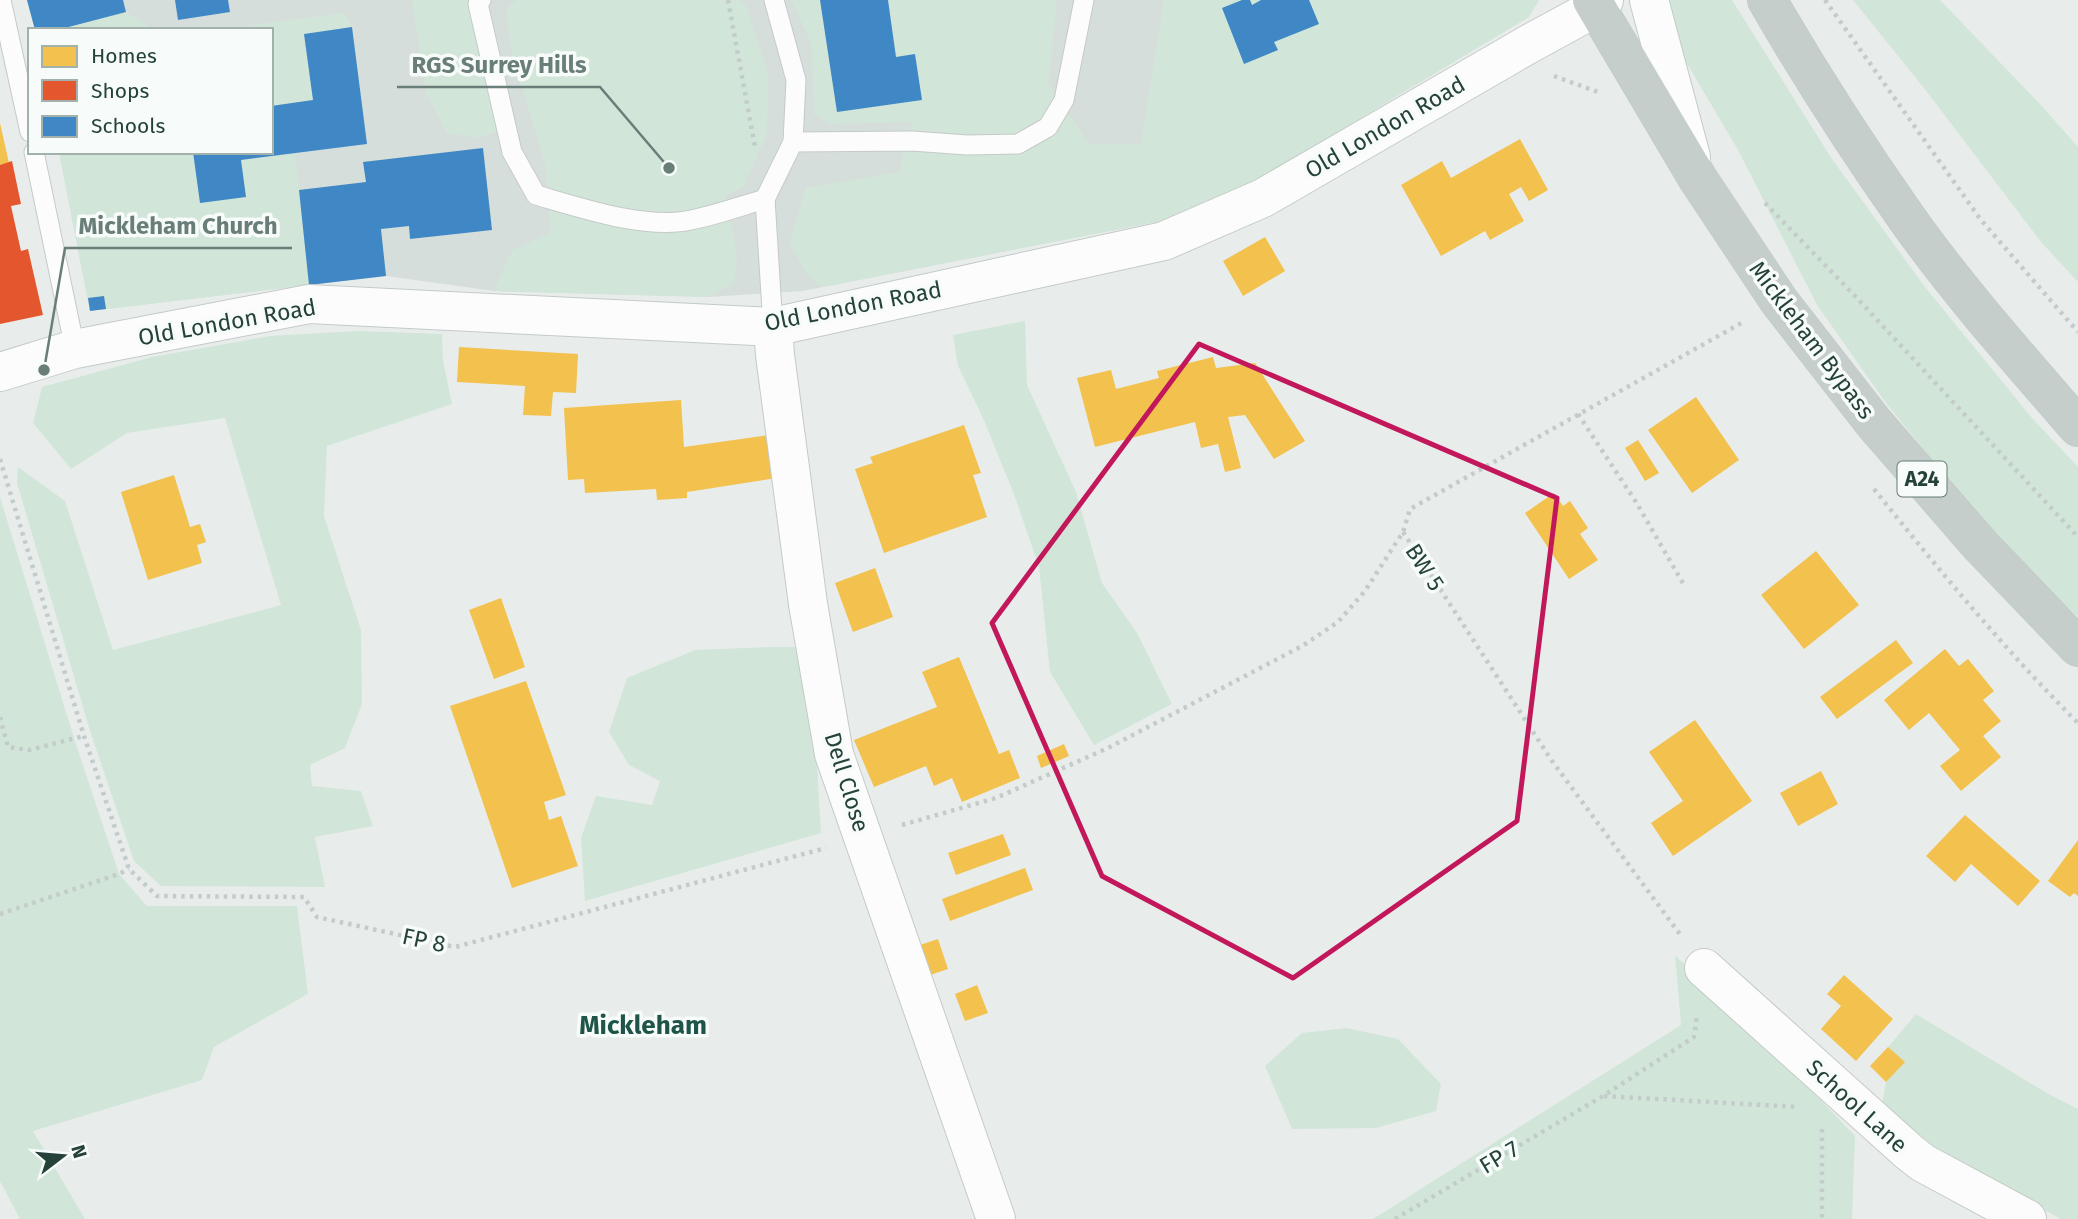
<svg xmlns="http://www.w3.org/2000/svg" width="2078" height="1219" viewBox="0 0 2078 1219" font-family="'Fira Sans',sans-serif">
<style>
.built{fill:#d6dedb}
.green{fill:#d1e6d8}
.homes{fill:#f2c14e}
.shops{fill:#e4572e}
.schools{fill:#3f88c5}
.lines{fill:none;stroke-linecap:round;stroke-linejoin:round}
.service-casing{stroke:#c5cac8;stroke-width:21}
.minor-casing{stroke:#c5cac8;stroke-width:40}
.secondary-casing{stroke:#c3cbc8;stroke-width:40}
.trunk-casing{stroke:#c3ccc9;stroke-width:40}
.path{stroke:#c3ccca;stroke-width:4.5;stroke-dasharray:3.5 5;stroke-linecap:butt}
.service{stroke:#fcfcfc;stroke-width:19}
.minor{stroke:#fcfcfc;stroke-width:38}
.secondary{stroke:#fcfcfc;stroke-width:38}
.trunk{stroke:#c6cecc;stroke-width:38}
.marked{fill:none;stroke:#c2185b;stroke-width:5;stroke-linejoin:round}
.labels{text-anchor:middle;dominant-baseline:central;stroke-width:7;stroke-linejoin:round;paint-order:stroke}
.shield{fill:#f7fbf9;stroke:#637a73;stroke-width:2}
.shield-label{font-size:21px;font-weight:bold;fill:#24423a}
.street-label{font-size:23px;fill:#24423a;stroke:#f7fbf9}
.quarter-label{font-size:26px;font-weight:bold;fill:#1f5548;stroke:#f7fbf9}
.leader{fill:none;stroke:#697e78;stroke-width:2.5}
.callout-dot{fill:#697e78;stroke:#f7fbf9;stroke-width:2.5}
.callout-label{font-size:24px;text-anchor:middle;font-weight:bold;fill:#697e78;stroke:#f7fbf9;stroke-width:7;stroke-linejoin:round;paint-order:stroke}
</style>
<rect width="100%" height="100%" fill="#e8edeb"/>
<!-- built -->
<polygon class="built" points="27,0 1511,0 1529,17 1250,184 1166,220 803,291 709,297 494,291 386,276 90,311 59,152 271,152 271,30 35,30"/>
<!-- green -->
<g class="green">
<polygon points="412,0 469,0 473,32 501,130 476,138 447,133 426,93"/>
<polygon points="516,0 739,0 746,6 768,74 767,133 744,186 726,195 737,256 734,283 709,297 494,291 512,251 551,232 545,164 510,46 507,9"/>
<polygon points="792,0 1057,0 1048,84 1089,144 1141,144 1164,0 1539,0 1529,17 1250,184 1166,220 821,287 806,272 790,243 806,188 899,172 912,122 830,124 814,114 812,46"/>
<polygon points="1670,0 1732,0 1832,159 1925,287 2032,418 2078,467 2078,617 1997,540 1886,403 1817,305 1738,150 1673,40"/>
<polygon points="1853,0 1940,0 2041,105 2078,147 2078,282 2041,242 1927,92"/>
<polygon points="126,12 155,30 57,30"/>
<polygon points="344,13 352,27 367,144 295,153 309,285 90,311 59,152 271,152 271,30 215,30"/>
<polygon points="1025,321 1027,385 1076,492 1102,583 1137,633 1172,704 1094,745 1050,672 1039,567 1015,497 983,418 958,366 953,335"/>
<polygon points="359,331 442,334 443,360 452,404 327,446 324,516 361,630 362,704 345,748 310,765 312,786 361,791 373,826 315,837 325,887 161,886 134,861 90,731 17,483 18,467 65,501 113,650 281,605 225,418 127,433 71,469 33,423 42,387 152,357 270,336"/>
<polygon points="0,497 74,738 119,874 147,906 297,906 308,994 214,1047 202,1080 33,1131 85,1219 20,1219 0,1181"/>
<polygon points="769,647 801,647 816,750 821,833 585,901 581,838 596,796 652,805 660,781 629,765 609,732 627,678 695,650"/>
<polygon points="1675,955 1722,1003 1765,1042 1855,1136 1852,1219 1373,1219 1681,1025"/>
<polygon points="1916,1014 2047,1093 2078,1109 2078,1219 2061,1219 1949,1158 1882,1105 1886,1082 1904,1062 1888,1047"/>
<polygon points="1346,1028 1398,1039 1441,1084 1436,1111 1376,1128 1292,1129 1265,1066 1302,1033"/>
</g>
<!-- homes -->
<g class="homes">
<polygon points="0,123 9,163 0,165"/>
<polygon points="1520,139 1548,190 1529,201 1521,187 1509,194 1524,221 1490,240 1485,231 1441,256 1401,185 1442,161 1451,178"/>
<polygon points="1265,237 1285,271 1243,296 1223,261"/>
<polygon points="459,347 578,354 576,393 553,392 551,416 523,415 525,386 457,382"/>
<polygon points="1213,357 1216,368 1255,363 1305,441 1274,459 1245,415 1228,417 1241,468 1225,472 1218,444 1201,448 1195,422 1095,447 1077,378 1111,370 1116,389 1159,378 1157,371"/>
<polygon points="1696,397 1739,460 1692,493 1648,430"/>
<polygon points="681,400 684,447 770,435 776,478 687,492 687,498 657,500 656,489 585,493 584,479 568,480 564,408"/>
<polygon points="964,425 981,473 973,475 987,517 884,553 855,469 873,463 870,457"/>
<polygon points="1638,440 1659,473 1645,481 1625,448"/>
<polygon points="174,475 190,527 200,524 206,542 197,545 202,563 148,580 121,492"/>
<polygon points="1554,493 1563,506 1570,501 1588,528 1580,534 1598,560 1569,579 1525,513"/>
<polygon points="1816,551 1859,605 1804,649 1761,595"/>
<polygon points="875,568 893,617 853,632 835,583"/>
<polygon points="501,598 525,667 494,679 469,610"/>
<polygon points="1896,640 1913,663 1837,719 1820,697"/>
<polygon points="1945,649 1959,666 1968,659 1994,691 1983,700 2001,721 1983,736 2001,757 1961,791 1940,766 1960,750 1929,713 1909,730 1884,700"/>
<polygon points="959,657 999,754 1009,750 1020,778 962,802 952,778 934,786 926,766 874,787 854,740 937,707 922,672"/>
<polygon points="526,681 566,795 544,802 549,820 561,816 578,866 512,888 450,706"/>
<polygon points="1695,720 1752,801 1673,856 1651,823 1683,801 1649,752"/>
<polygon points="1064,744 1069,756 1041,768 1037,756"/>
<polygon points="1821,771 1838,804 1798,826 1780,793"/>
<polygon points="1965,815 2040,881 2018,906 1971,864 1955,882 1926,856"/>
<polygon points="1003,834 1011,855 956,875 948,853"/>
<polygon points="2078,840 2078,896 2074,893 2070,897 2048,881"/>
<polygon points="1025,868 1033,890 950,921 942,899"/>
<polygon points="938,939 948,969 930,975 920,945"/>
<polygon points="1844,975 1893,1019 1856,1061 1821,1029 1841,1006 1827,994"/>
<polygon points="977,985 988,1013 965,1021 955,994"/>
<polygon points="1888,1047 1905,1062 1886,1082 1870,1066"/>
</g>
<!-- shops -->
<polygon class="shops" points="12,161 21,204 11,206 21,251 28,249 43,315 0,324 0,165"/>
<!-- schools -->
<g class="schools">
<polygon points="27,0 123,0 126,12 57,30 35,30"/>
<polygon points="175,0 228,0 230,12 178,20"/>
<polygon points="820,0 888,0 896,57 915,54 922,100 837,112"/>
<polygon points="1242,0 1250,0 1252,5 1261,0 1309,0 1319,24 1274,42 1278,50 1244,64 1222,8"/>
<polygon points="352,27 367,144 241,160 246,197 200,203 193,152 271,152 271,106 313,100 304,34"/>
<polygon points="483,148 492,230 410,239 409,226 381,229 386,276 309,285 299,190 366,182 363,162"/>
<polygon points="104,296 106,309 90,311 88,298"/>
</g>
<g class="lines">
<!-- service casing -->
<g class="service-casing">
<g id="service">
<polyline points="1,0 30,132"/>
<path d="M481 0 478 4 512 152 536 195C581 208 646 230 691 220 716 215 741 206 765 199L773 327"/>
<polyline points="774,0 796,80 793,142"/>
<polyline points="34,152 75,349"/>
<polyline points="765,199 793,142 912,141 967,145 1018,144 1048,127 1064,100 1084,0"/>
</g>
</g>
<!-- minor casing -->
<g class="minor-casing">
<g id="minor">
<polyline points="773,327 775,355 808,604 834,754 996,1219"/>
<polyline points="1704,968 1909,1152 1923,1163 2027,1219"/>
</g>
</g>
<!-- secondary casing -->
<g class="secondary-casing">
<g id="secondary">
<polyline points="1649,0 1691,157"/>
<polyline points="0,372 75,349 309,304 773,327 1164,241 1263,198 1529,44 1595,8 1604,0"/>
</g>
</g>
<!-- trunk casing -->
<g class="trunk-casing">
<g id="trunk">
<polyline points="1592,0 1698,179 1779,301 1874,423 1981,546 2078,647"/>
<path d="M1767 0C1811 76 1858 149 1908 220 1960 293 2020 360 2078 427"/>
</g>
</g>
<!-- path -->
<g class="path">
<polyline points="728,0 755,147"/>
<polyline points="1825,0 1981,220 2078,332"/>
<polyline points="1554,76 1598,92"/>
<polyline points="1765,203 1855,296 2078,537"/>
<polyline points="1578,414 1636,502 1684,585"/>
<polyline points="0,459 84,736 129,869 157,896 304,897 317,917 455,947 826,848"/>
<path d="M1874 489C1939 570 2005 650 2078 723"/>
<polyline points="1403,532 1552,761 1682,937"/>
<polyline points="0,717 8,747 29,750 84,736"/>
<polyline points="902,825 996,798 1108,748 1304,645 1338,622 1365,591 1403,532 1410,509 1745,321"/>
<polyline points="0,914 119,874 129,869"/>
<polyline points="1604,1096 1798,1107"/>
<polyline points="1822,1129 1822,1219"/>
<polyline points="1395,1219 1603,1096 1694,1037 1697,1015"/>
</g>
<!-- service -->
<use href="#service" class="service"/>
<!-- minor -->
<use href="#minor" class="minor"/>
<!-- secondary -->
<use href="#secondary" class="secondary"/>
<!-- trunk -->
<use href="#trunk" class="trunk"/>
</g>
<!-- marked area -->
<path class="marked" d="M1199 344 1557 498 1517 821 1293 978 1102 876 992 623Z"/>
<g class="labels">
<!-- shield labels -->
<rect class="shield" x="1897.5" y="461.5" width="49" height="35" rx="5"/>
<g class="shield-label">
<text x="1922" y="479">A24</text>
</g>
<!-- street labels -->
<g class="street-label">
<text transform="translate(1385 127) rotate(-30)">Old London Road</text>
<text transform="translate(853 306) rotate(-11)">Old London Road</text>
<text transform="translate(227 322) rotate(-10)">Old London Road</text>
<text transform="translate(1812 340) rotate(53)">Mickleham Bypass</text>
<text transform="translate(1425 567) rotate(57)">BW 5</text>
<text transform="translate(847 782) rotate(73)">Dell Close</text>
<text transform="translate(424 940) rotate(12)">FP 8</text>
<text transform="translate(1857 1106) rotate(42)">School Lane</text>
<text transform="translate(1499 1157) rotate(-31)">FP 7</text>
</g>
<!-- quarter labels -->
<g class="quarter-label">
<text x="643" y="1025">Mickleham</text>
</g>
</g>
<!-- callouts -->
<path class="leader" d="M669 168L600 87H397M44 370L65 248H292"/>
<g class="callout-dot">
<circle cx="669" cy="168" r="7"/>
<circle cx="44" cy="370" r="7"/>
</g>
<g class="callout-label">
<text x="499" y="73">RGS Surrey Hills</text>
<text x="178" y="234">Mickleham Church</text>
</g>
<!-- legend -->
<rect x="28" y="28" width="245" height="126" fill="#f7fbf9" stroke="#a3b1ad" stroke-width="2"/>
<rect x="42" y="46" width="35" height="21" fill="#f2c14e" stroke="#a3b1ad" stroke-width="2"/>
<text x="91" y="63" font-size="21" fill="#24423a">Homes</text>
<rect x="42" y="80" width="35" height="21" fill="#e4572e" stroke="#a3b1ad" stroke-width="2"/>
<text x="91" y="98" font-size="21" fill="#24423a">Shops</text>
<rect x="42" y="116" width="35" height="21" fill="#3f88c5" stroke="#a3b1ad" stroke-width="2"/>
<text x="91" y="133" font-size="21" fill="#24423a">Schools</text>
<!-- north arrow -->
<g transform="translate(63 1156) rotate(74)" stroke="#f7fbf9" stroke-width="5" paint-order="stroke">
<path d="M0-5L12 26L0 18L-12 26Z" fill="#24423a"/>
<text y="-10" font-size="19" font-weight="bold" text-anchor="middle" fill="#24423a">N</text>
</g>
</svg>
